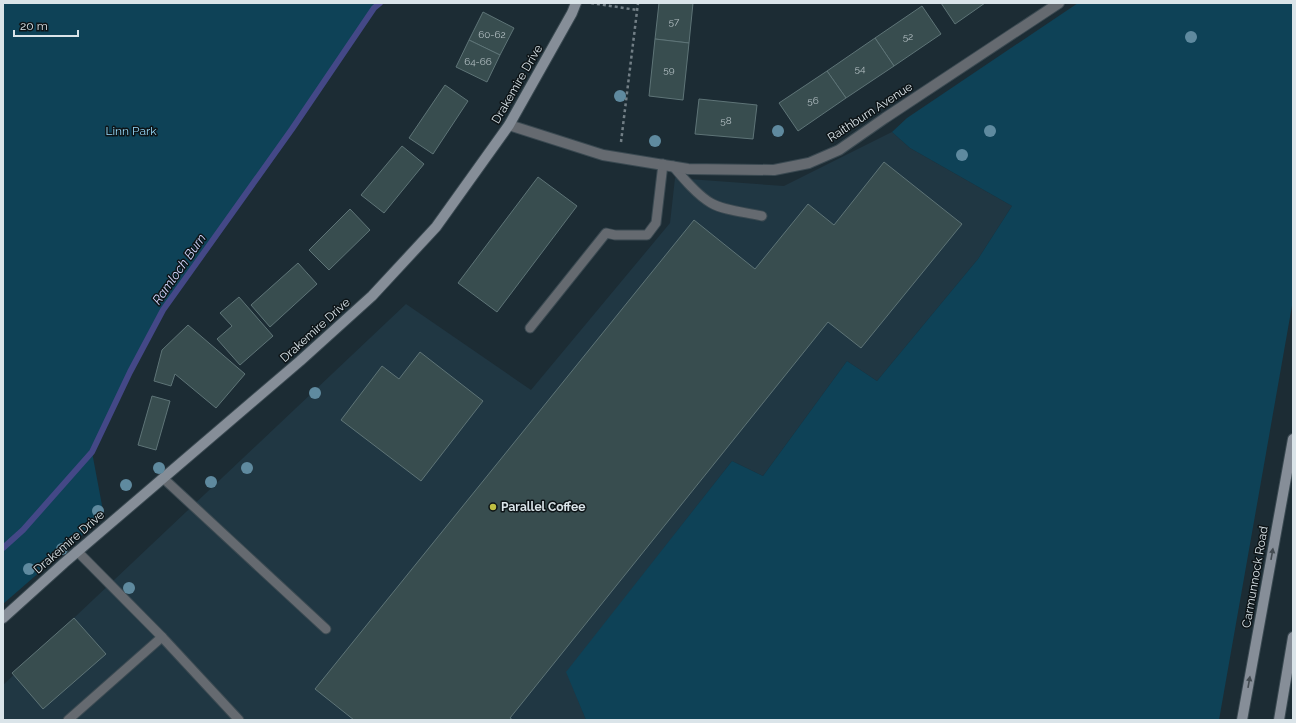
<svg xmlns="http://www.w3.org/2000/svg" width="1296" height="723" viewBox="0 0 1296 723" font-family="Raleway,sans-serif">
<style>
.built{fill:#203743}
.green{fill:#0e4257}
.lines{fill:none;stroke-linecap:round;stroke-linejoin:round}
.stream{stroke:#444887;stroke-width:6}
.building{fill:#384d4f;stroke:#5e7477}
.lane-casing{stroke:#3a4951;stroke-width:11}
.street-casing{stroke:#3a4951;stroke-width:12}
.secondary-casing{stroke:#3a4951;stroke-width:12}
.path{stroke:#727f86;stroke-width:2.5;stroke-dasharray:3 3;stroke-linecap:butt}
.lane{stroke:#656a70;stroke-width:9}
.street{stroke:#656a70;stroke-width:10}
.secondary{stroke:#868e98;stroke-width:10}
.tree{fill:#5f8a9f}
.oneway{fill:#434b51}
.poi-dot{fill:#bebf42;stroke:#0d1417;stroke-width:1.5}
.labels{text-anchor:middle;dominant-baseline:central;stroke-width:3;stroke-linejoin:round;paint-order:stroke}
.number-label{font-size:10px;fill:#b2bec2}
.street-label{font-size:12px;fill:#dae4e9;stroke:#0d1417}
.park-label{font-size:12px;fill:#96d7f7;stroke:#0d1417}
.poi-label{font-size:12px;font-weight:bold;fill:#dae4e9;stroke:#0d1417;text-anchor:start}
.water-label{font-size:13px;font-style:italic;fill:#d1d6fd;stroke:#0d1417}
</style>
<rect width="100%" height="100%" fill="#1c2c34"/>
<!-- built -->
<polygon class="built" points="892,132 910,148 1012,206 978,259 877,381 847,361 763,476 732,461 567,672 586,720 3,720 3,685 406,304 531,390 670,223 675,178 784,186"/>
<!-- green -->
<g class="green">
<polygon points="3,3 380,3 374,8 163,310 130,372 92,452 104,516 3,604"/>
<polygon points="1078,3 1292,3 1293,4 1293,300 1219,720 586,720 566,672 732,461 763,476 847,361 877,381 978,259 1012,206 910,148 892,132 907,118"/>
</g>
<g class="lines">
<!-- stream -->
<polyline class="stream" points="3,548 23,530 92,452 130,372 163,310 292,129 374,8 380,3"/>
</g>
<!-- building -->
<g class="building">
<polygon points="659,3 693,3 689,43 655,39"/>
<polygon points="941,3 985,3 955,24"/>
<polygon points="922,6 941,34 894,66 875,38"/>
<polygon points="483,12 514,28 500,55 469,40"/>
<polygon points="875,38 894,66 846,98 827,71"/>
<polygon points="655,39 689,43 683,100 649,96"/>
<polygon points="469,40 500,55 487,82 456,67"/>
<polygon points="827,71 846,98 798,131 779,103"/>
<polygon points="445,85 468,101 433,154 409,138"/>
<polygon points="699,99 757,105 753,139 695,134"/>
<polygon points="402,146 424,164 384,213 361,195"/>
<polygon points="884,162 962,224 861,348 828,322 510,718 513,720 354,720 315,689 694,220 755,269 808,204 834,225"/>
<polygon points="538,177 577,206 497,312 458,283"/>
<polygon points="350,209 370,230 329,270 309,250"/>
<polygon points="298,263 317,284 270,327 251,305"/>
<polygon points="239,297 273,336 240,365 217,339 232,326 220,313"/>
<polygon points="188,325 245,374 216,408 175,374 171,386 154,381 162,350"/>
<polygon points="420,352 483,401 421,481 341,420 382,366 399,379"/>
<polygon points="152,396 170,401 156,450 138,445"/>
<polygon points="74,618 106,654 43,709 12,673"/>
</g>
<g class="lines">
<!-- lane casing -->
<g class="lane-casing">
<g id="lane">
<path d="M673 166C683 178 697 195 711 203 725 211 745 212 762 216"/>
<polyline points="530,328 606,233 615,235 647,235 656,223 663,164"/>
<polyline points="163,478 326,629"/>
<polyline points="162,637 239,720"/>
<polyline points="68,720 162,637 77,551"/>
</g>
</g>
<!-- street casing -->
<g class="street-casing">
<polyline id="street" points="509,125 603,155 688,169 774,170 809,163 839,150 885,118 1059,3"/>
</g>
<!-- secondary casing -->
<g class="secondary-casing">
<g id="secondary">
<polyline points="3,618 64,563 300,361 372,296 436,227 509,125 572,13 576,3"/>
<polyline points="1242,720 1293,439"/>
<polyline points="1279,720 1293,637"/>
</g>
</g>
<!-- path -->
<g class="path">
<polyline points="591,3 637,10"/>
<polyline points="621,142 638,3"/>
</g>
<!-- lane -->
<use href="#lane" class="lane"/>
<!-- street -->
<use href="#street" class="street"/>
<!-- secondary -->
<use href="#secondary" class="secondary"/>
</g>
<!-- trees -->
<g class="tree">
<circle cx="1191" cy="37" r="6"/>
<circle cx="620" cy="96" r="6"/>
<circle cx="778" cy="131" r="6"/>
<circle cx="990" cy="131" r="6"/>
<circle cx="655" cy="141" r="6"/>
<circle cx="962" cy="155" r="6"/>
<circle cx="315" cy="393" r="6"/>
<circle cx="159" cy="468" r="6"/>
<circle cx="247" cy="468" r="6"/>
<circle cx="211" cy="482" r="6"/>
<circle cx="126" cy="485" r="6"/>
<circle cx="98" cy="511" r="6"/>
<circle cx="62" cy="549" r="6"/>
<circle cx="29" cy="569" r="6"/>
<circle cx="129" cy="588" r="6"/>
</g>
<!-- one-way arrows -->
<defs><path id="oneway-solid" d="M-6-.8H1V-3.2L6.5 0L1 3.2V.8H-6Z"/></defs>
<g class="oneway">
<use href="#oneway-solid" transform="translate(1272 554) rotate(-80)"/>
<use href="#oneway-solid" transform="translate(1249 682) rotate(-80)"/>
</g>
<!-- markers -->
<circle class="poi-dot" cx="493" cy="507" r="4"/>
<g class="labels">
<!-- number labels -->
<g class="number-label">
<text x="674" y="21">57</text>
<text x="492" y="34">60-62</text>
<text x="908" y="36">52</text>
<text x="478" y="61">64-66</text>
<text x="860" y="68">54</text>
<text x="669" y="69">59</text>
<text x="813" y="100">56</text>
<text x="726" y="120">58</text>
</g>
<!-- street labels -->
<g class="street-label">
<text transform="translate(517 84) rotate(-60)">Drakemire Drive</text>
<text transform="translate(870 112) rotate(-33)">Raithburn Avenue</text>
<text transform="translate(315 330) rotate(-42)">Drakemire Drive</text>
<text transform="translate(69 542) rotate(-41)">Drakemire Drive</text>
<text transform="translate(1255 577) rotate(-80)">Carmunnock Road</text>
</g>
<!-- park labels -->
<g class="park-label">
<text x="131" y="131">Linn Park</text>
</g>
<!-- poi labels -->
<g class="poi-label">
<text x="501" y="507">Parallel Coffee</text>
</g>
<!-- water labels -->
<g class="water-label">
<text transform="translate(179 269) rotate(-55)">Ramloch Burn</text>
</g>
</g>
<!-- border -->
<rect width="1296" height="723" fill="none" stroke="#dae4e9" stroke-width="8"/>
<!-- scale -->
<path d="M14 30v6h64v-6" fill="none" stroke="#dae4e9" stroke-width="2"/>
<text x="20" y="30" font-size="12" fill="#dae4e9" stroke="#0d1417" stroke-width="3" paint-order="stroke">20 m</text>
</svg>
